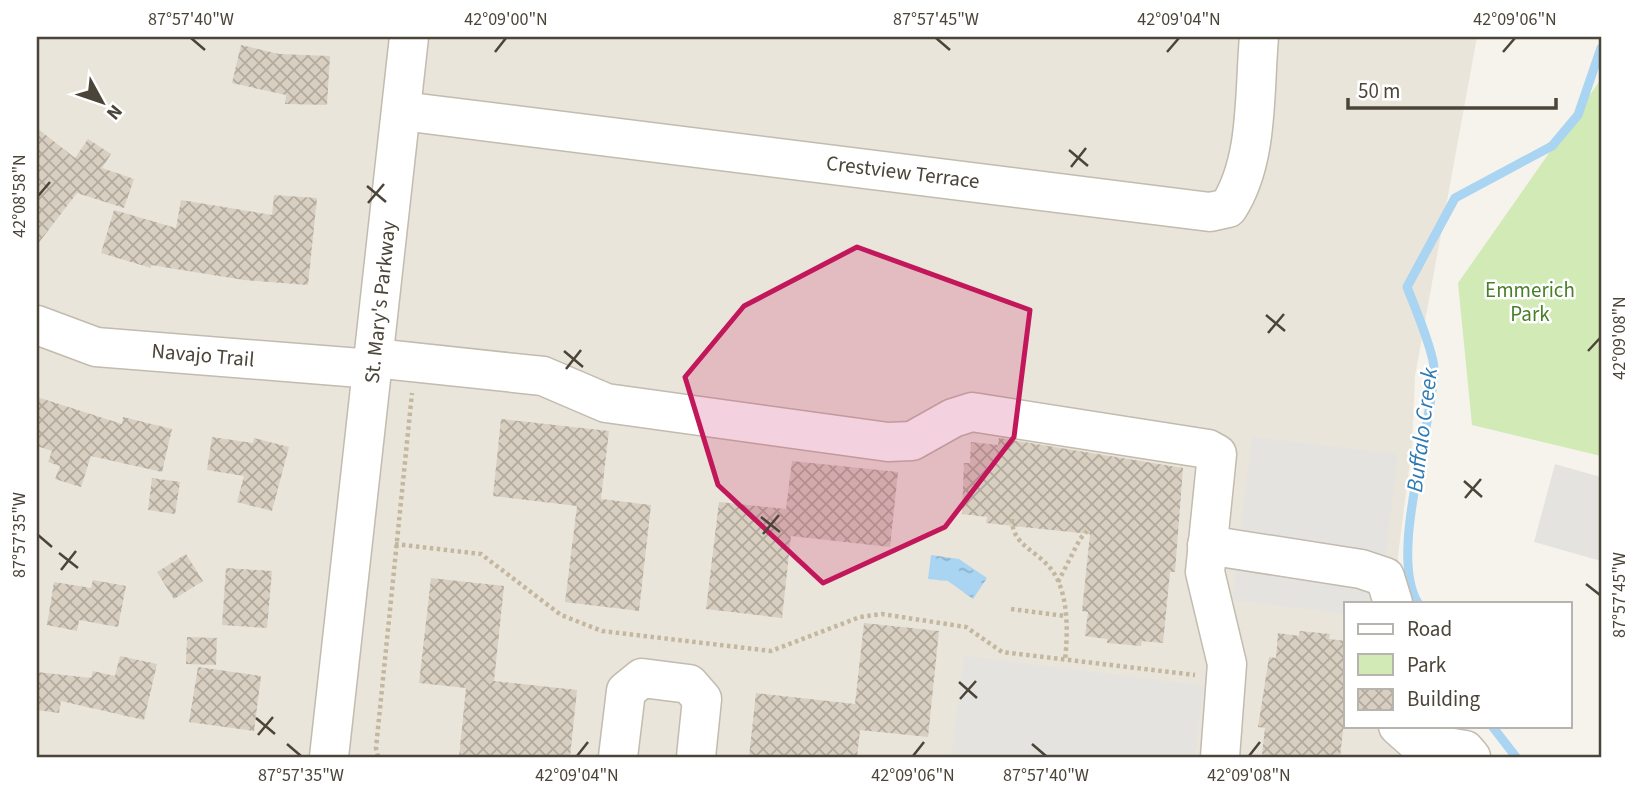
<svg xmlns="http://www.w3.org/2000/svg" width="1638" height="794" viewBox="0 0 1638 794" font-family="'Source Sans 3',sans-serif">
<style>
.residential{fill:#eae5da}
.green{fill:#d2eab5}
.parking{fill:#e5e3e0}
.water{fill:url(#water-ripples)}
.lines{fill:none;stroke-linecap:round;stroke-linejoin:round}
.stream{stroke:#a9d4f2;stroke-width:9}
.building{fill:url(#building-cross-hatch)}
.minor-casing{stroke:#c2bbae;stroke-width:41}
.path{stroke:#c4b79f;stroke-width:4.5;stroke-dasharray:3.5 3.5;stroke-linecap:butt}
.minor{stroke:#fff;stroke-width:38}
.marked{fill:#c2185b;fill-opacity:0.2;stroke:#c2185b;stroke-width:5;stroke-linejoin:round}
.ticks{fill:none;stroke:#4b4439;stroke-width:2.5}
.labels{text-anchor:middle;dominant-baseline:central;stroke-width:5;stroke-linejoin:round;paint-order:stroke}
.street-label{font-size:21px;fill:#4b4439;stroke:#fff}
.park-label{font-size:21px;fill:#4a7f2a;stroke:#fff}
.water-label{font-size:23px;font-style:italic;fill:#2e7ab2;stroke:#fff}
.neatline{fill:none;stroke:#4b4439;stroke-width:2.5}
.ticks-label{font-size:18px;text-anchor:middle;fill:#4b4439}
</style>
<defs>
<pattern id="water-ripples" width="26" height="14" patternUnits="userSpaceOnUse" patternTransform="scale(1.75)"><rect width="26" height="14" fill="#a9d4f2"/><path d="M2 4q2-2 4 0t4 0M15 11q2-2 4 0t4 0" fill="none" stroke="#8caec5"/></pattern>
<pattern id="building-cross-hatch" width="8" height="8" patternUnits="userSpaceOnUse" patternTransform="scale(1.75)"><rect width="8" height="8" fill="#d8cfc1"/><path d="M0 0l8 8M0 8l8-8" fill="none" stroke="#b1aa9e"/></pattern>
</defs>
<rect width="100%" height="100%" fill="#f6f3ec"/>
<!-- residential -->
<polygon class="residential" points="37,37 1477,37 1415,376 1412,446 1398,556 1400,603 1346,603 1346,726 1450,726 1487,757 37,757"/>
<!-- green -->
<polygon class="green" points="1601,79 1601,456 1472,425 1458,283"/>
<!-- parking -->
<g class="parking">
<polygon points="1252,437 1398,454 1380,603 1346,603 1346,614 1232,600"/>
<polygon points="1555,464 1601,477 1601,561 1534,542"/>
<polygon points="964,656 1204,686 1195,757 951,757"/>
</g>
<!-- water -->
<polygon class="water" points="931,555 959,559 987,578 973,599 948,581 928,579"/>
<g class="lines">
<!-- stream -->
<g class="stream">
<path d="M1418 603C1388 555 1433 427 1434 369 1434 352 1414 305 1407 287L1455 198 1552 146 1578 115 1601 48"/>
<polyline points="1492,726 1516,757"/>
</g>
</g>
<!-- building -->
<g class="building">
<polygon points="241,45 279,54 330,56 327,105 285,104 286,95 232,83"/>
<polygon points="37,128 75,158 88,139 111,154 102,168 134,179 124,208 77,193 37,245"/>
<polygon points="274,195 317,198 308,285 244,280 151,265 151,268 101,253 114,210 176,228 181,200 272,215"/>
<polygon points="37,397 122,424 123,417 172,429 162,472 91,456 81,487 55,479 60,466 48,462 52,451 37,446"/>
<polygon points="501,419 609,431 601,499 651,505 639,611 565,602 577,506 493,496"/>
<polygon points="212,437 253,443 254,438 289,447 272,511 237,502 244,476 207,470"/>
<polygon points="999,438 1183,468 1175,572 1170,572 1163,643 1142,641 1141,646 1107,643 1107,639 1085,636 1088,612 1082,611 1090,534 986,523 987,517 962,514 964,463 970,463 971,442 998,445"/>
<polygon points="792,461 898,472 890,547 791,536 782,618 706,609 719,502 786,509"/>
<polygon points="152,478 180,482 175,514 148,510"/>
<polygon points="186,554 203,581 174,599 157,572"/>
<polygon points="226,568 272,571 267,628 222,625"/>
<polygon points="431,578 504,586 494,681 577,690 570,757 459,757 466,688 419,683"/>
<polygon points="93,580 126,586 118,627 79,620 77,631 47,625 54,582 91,588"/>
<polygon points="864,623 939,631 928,737 860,730 857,757 749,757 756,693 855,704"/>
<polygon points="1300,631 1330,634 1329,639 1346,641 1346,704 1340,757 1269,757 1262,754 1265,728 1258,727 1269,657 1276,658 1278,633 1299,636"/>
<polygon points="187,637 217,638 216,665 186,664"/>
<polygon points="120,656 157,664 144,720 61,701 59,713 37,710 37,672 91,678 93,671 115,676"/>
<polygon points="198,667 261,676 254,731 189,722"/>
</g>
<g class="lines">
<!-- minor casing -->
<g class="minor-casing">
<g id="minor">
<path d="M402 111 1210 212 1228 208C1259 161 1254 92 1259 37"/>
<polyline points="37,325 96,347 373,369"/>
<polyline points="374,358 543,376 606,403 888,442 912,441 953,418 972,412 1208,449 1217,454 1205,572 1227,664 1220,757"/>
<polyline points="1207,545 1361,569 1385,577 1393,603"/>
<polyline points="1398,726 1416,742 1465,750 1471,757"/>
<polyline points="329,757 409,37"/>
<polyline points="618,757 626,691 642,678 689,684 702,699 696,757"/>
</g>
</g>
<!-- path -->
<g class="path">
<path d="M1012 519C1012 545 1036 550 1051 569 1069 592 1068 632 1065 660"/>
<polyline points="395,544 481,554 561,615 602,631 771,651 860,617 882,614 966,627 1002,652 1195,675"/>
<polyline points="1058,582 1080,539 1087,531"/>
<polyline points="1011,609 1065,616"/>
<polyline points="378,757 376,748 412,393"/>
</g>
<!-- minor -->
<use href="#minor" class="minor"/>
</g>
<!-- marked area -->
<path class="marked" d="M857 247 1030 310 1014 437 945 527 823 583 718 485 685 377 744 306Z"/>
<!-- ticks -->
<path class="ticks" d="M191 38 205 50M936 38 950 50M495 52 506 38M1167 52 1179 38M1503 52 1515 38M1069 150 1088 166M1071 167 1086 148M367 186 386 202M38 196 50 182M368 203 384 184M1266 315 1285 331M1268 333 1284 314M564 351 583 367M1588 351 1600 338M566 369 581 350M1464 481 1482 497M1465 498 1481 479M761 517 780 532M763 534 779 515M38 535 52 547M59 553 78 568M61 570 76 551M1586 584 1600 595M959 682 977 698M960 699 976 681M256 718 275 734M258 735 273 717M287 744 301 756M1032 744 1046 756M577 756 588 742M913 756 924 742M1249 756 1260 742"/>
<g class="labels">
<!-- street labels -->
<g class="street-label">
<text transform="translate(903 172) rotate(7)">Crestview Terrace</text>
<text transform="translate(380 302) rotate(-84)">St. Mary's Parkway</text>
<text transform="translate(203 355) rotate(5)">Navajo Trail</text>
</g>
<!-- park labels -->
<g class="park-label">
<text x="1530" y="290">Emmerich<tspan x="1530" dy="24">Park</tspan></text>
</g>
<!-- water labels -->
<g class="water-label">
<text transform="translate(1422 430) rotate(-83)">Buffalo Creek</text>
</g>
</g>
<!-- border -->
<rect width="1638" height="794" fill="none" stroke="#ffffff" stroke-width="77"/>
<!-- legend -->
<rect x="1344" y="602" width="228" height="126" fill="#ffffff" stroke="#b7b4b0" stroke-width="2"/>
<rect x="1358" y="624" width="35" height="10" fill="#ffffff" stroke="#b7b4b0" stroke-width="2"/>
<text x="1407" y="636" font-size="21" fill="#4b4439">Road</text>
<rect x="1358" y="654" width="35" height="21" fill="#d2eab5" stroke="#b7b4b0" stroke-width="2"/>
<text x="1407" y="672" font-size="21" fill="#4b4439">Park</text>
<rect x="1358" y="689" width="35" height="21" fill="url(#building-cross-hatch)" stroke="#b7b4b0" stroke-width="2"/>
<text x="1407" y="706" font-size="21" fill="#4b4439">Building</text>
<!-- north arrow -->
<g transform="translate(102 102) rotate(130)" stroke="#ffffff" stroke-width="5" paint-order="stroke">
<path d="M0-5L12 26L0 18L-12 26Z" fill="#4b4439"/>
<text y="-10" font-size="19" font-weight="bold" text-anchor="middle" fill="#4b4439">N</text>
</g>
<!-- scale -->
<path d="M1348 98v10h208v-10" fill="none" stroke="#4b4439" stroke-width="3.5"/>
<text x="1358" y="98" font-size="21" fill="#4b4439" stroke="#ffffff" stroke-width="5" paint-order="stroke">50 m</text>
<rect x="38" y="38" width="1562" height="718" class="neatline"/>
<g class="ticks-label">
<text x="191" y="25">87°57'40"W</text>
<text x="506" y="25">42°09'00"N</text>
<text x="936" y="25">87°57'45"W</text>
<text x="1179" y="25">42°09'04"N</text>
<text x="1515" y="25">42°09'06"N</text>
<text transform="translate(19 196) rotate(-90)" y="6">42°08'58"N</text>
<text transform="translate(1619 338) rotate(-90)" y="6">42°09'08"N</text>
<text transform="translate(19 535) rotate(-90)" y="6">87°57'35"W</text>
<text transform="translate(1619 595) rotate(-90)" y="6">87°57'45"W</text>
<text x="301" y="781">87°57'35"W</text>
<text x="577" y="781">42°09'04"N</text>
<text x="913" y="781">42°09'06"N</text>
<text x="1046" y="781">87°57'40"W</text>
<text x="1249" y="781">42°09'08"N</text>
</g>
</svg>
